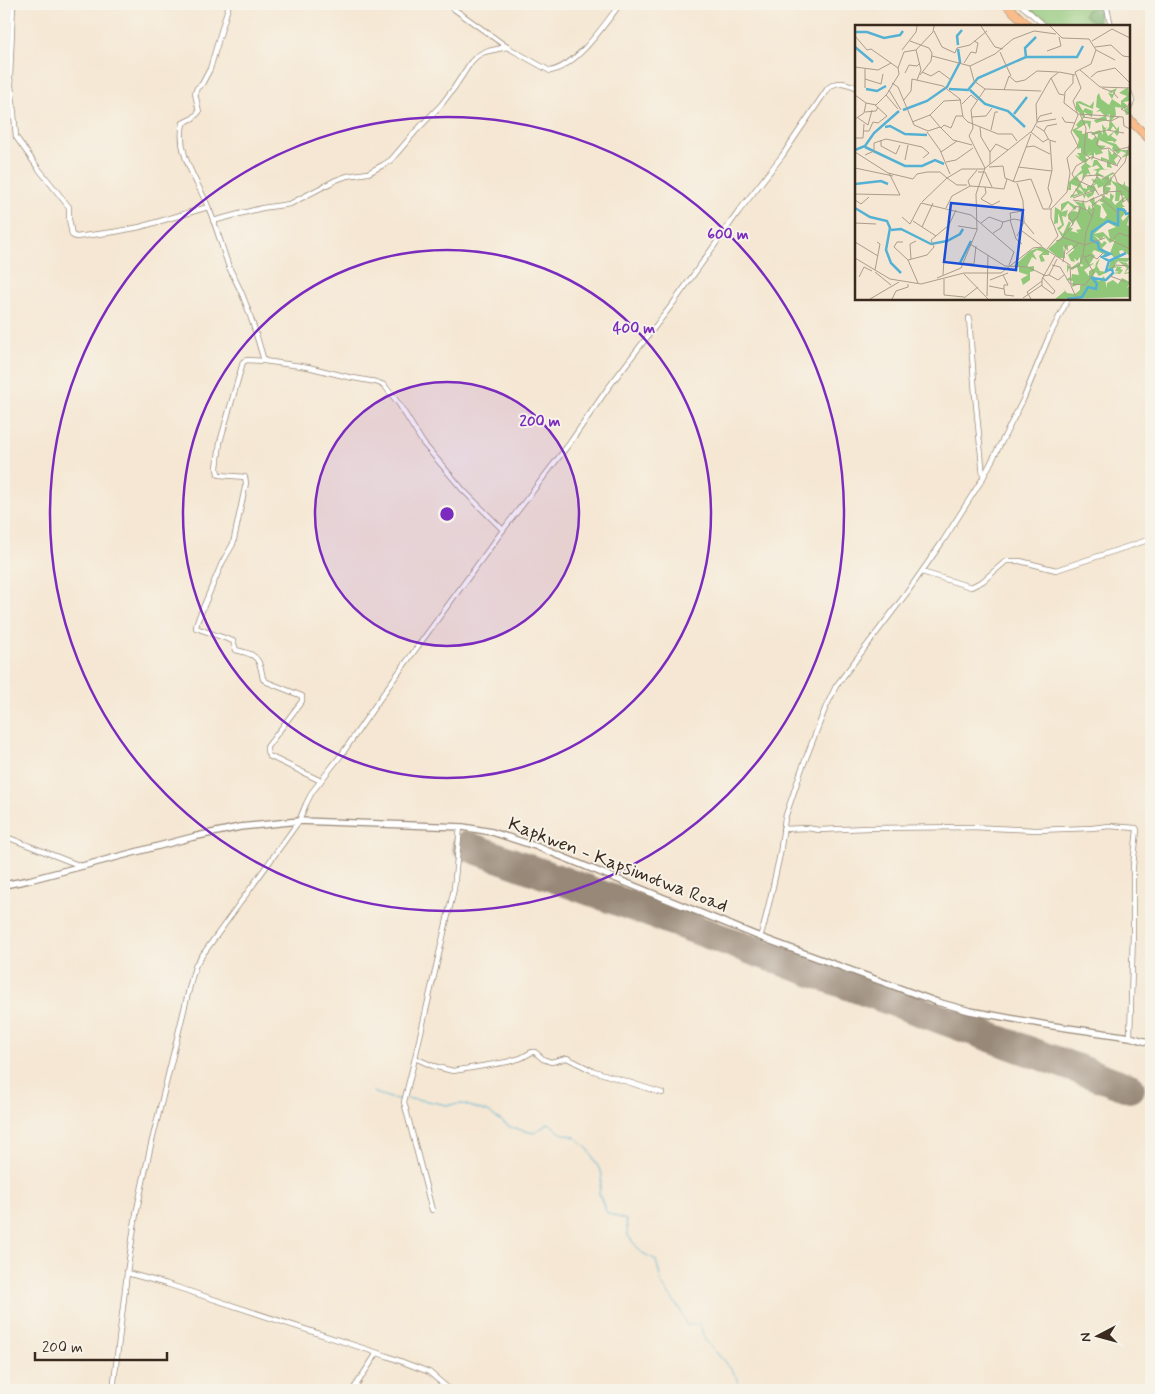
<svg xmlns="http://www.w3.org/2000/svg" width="1155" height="1394" viewBox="0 0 1155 1394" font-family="Mynerve,sans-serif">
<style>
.green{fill:#90c779;stroke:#66784c}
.forest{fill:#74ac69;stroke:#586b44}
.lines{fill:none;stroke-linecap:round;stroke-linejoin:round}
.stream{stroke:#55b1d3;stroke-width:1}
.runway{stroke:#988878;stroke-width:30}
.minor-casing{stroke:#988878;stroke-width:6}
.tertiary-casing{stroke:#988878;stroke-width:8}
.trunk-casing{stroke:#988878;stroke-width:9}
.minor{stroke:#fff;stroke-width:4.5}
.tertiary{stroke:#fff;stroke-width:5.5}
.trunk{stroke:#f9bc8a;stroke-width:8}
.ring{fill:none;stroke:#7b2cbf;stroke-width:2.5}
.labels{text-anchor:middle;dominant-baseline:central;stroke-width:4;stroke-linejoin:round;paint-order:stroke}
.street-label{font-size:19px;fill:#3b2a1e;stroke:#f7f3e8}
.inset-river{fill:none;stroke:#55b1d3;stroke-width:2.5}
.inset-road{fill:none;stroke:#ab9b8b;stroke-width:1}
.view{fill:#1d4ed8;fill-opacity:0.15;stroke:#1d4ed8;stroke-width:2.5}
.inset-edge{fill:none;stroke:#3b2a1e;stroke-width:2.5}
.centre{fill:#7b2cbf;stroke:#f7f3e8;stroke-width:2.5}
.ring-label{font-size:15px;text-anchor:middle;font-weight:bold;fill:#7b2cbf;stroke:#f7f3e8;stroke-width:4;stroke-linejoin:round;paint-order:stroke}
</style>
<rect width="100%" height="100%" fill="#f7f3e8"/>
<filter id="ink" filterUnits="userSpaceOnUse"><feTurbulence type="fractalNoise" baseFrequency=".02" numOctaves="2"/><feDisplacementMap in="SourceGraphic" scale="10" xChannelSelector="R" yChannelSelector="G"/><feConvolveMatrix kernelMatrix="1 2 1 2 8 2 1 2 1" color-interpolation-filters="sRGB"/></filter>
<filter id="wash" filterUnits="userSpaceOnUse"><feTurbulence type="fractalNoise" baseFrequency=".0096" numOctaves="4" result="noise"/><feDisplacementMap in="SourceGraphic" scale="20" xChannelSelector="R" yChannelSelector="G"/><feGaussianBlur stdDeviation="1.12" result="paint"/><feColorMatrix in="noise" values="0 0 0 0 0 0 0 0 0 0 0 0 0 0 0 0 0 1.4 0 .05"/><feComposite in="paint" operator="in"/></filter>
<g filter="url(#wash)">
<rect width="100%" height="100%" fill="#f5e7d3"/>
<!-- green -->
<polygon class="green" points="1024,4 1091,4 1092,8 1084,15 1097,24 1097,26 1050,26"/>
<!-- forest -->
<polygon class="forest" points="1091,4 1097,4 1100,20 1097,24 1084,15 1086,10 1092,8"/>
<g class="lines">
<!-- stream -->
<g class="stream">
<polyline points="373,1092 393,1099 404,1099"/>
<polyline points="408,1099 422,1100 447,1105 463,1104 488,1112 510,1127 534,1133 549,1123 561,1133 575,1137 589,1150 602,1174 599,1194 607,1213 626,1220 628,1236 641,1252 656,1260 662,1285 679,1308 687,1326 699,1323 705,1340 731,1369 738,1379 737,1390"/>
</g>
<!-- runway -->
<polyline class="runway" points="467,846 1130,1088"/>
</g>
</g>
<g filter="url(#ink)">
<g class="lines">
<!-- minor casing -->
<g class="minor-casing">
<g id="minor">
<polyline points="13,4 10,78 13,102 16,137 38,168 69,207 69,219 72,235 76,237 114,232 140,227 208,207"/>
<path d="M229 4 210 69 202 84 197 88 195 93 199 112 193 118 183 123C176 155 198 181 209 209 217 228 222 248 229 267 234 278 240 288 244 299 252 319 258 340 264 361"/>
<path d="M447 4 507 47 550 71C577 66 604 25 620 4"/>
<polyline points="1020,4 1045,26"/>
<polyline points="1106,4 1111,26"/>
<polyline points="892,6 893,4"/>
<polyline points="1129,91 1132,101 1129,108"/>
<polyline points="213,221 262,208 290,204 336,180 347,176 368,173 383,165 391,160 415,132 441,105 454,88 471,62 477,56 484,52 507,47"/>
<polyline points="969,318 975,394 983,476"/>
<polyline points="922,572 971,587 983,581 1006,561 1020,561 1056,570 1151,539"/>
<path d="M321 781 269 756 267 751V747L302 701V696L267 682 263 679C262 675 262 671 260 666 257 654 247 653 236 650L233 641 196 628 197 622 222 563 233 544 246 483 245 477 220 475 218 474 217 468 220 442 243 362 247 360 264 361 308 367 348 377 376 382 384 385 399 404 423 443 463 490 503 530"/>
<polyline points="783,829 807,828 819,830 868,828 972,827 1036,830 1092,828 1109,826 1136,828 1137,830 1133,866 1133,932 1130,1037"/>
<polyline points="4,836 81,866"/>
<polyline points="760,937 764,925 773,886 780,854 785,818 801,771 825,709 836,686 906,594 943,541 983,478 1023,400 1048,339 1068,299"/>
<polyline points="415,1058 433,1066 453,1071 507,1062 521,1058 532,1052 535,1052 543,1059 551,1062 567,1058 591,1070 662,1093"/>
<polyline points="432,1210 404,1102 415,1058 454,889 460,827"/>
<polyline points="127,1273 167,1284 387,1356 429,1372 450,1390"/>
<path d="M113 1390 127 1273 136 1214 150 1149 192 977 196 964 201 957 299 821 306 804 312 792 342 754 388 687 503 530 569 444 608 388 674 302 739 211 782 156 828 88C838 80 845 83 856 87"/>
<polyline points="353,1390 377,1353"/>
</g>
</g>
<!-- tertiary casing -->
<g class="tertiary-casing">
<polyline id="tertiary" points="4,885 29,880 193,837 240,827 299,821 463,827 492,832 538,847 760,937 937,1002 970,1011 1047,1025 1130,1037 1151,1043"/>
</g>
<!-- trunk casing -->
<g class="trunk-casing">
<g id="trunk">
<polyline points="1005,4 1029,26"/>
<polyline points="1129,119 1151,141"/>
</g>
</g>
<!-- minor -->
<use href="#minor" class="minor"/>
<!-- tertiary -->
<use href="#tertiary" class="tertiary"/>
<!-- trunk -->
<use href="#trunk" class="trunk"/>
</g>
</g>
<!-- distance rings -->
<circle cx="447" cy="514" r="132" fill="#7b2cbf" fill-opacity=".12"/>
<g class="ring">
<circle cx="447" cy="514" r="132"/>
<circle cx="447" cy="514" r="264"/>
<circle cx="447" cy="514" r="397"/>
</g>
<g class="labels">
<!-- street labels -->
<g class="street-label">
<text transform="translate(618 865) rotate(21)">Kapkwen - Kapsimotwa Road</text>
</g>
</g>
<!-- overview -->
<g transform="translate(855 25)">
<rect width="275" height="275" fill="#f5e7d3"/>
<path d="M273 62 275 76 268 77 272 80 270 84 275 80V89L271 90 269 83 260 82 261 90 256 96 262 104 264 101V108L262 111 259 107 256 111 262 115 259 118 258 116H251L261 119 266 125H275V130L266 133 271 128 266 126 263 129 257 124 258 121 244 115 243 120 251 121 246 125 248 128 241 130 239 127V132L236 136 237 130 232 131 237 126 230 132 233 135 231 138 237 142 239 135H246V132L254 135 253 123 257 130 259 127 263 131 259 135 262 140 255 138 257 143 252 142V136L242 135 249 144H254L245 145 243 148 249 151H242L251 159 246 154 258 147 259 149 254 151V155L256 151 257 156 268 160 270 156V160L275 163V180L270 173 267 179 270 182H267L272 186 266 193 268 196 275 188 272 200 275 202V231L267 225 264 226 266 232 264 230 261 233H275L272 237 263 236 272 238 274 243 270 248 274 247 275 248 269 249 272 243 263 236 259 241 267 242 265 244 268 245 265 249 258 248 265 247 260 246 262 242 253 245 256 235H261L255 228 260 215 255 218 249 211 246 215 239 210 247 219 249 216 252 218 247 223 253 229 247 233 249 229 239 225 237 228 240 231 234 240 238 238 239 242 238 239 229 245 234 251V246L240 243 241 238 245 233 242 241 245 246 253 247 244 251 241 247 238 250 241 254 244 256 249 251 252 263V258L258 255 263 259 267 253 275 257 272 263 275 261V272L200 274 210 266 208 263 212 268 220 269 225 265V260L227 261 225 259 217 262 218 256 211 255 215 252 216 255 217 249 224 250 222 242 217 245 214 243 212 248V239L216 243 224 237 226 242 229 240 225 239V232L222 236 219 233 220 237 216 236 213 230 219 225 217 220 213 221V226L208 221 210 233H204L193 224 207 212 202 203 207 200 203 188V198L199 199 200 182 206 186V179L213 176 222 182 219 186 223 187 224 181 219 176 227 178 228 174 232 187 234 180 236 184 239 182 234 175 239 172 240 178 243 176 241 179 246 181 245 192 249 194 252 190 246 179 249 178 244 176 248 173 245 169 255 174V168L259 171 257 176 260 180 270 171 265 170 264 176H260L261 162 256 156V160L250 161 256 163 252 170 248 167V161L243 163 242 159 239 160 237 159H240L236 154 241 155 242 152 240 150 242 146 238 145 245 143 242 140 233 143 236 151 233 148 227 155 228 148 222 151 228 163 232 164V161L239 160 243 168 240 165 238 170 233 173 231 170 229 174 228 170 237 167 234 165 230 169 225 162 223 164 229 168 215 173 216 170 223 169 220 164 224 162 216 159V165H213L214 157 227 145 226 142H232H226L230 138 226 136 220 130 225 132 222 128H226V123L222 124 224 114 217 105 223 102 221 100 228 92 221 84V77L225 76 235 81 239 76 238 84 223 78 228 86 230 83 238 86 237 92 229 87 230 92 226 95 236 96 235 105 232 98 221 105 227 106V109L233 108V113L237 115 241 111 242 115 243 109 237 110 236 108 245 105 248 110 247 99 250 103 252 102 250 105 253 111 261 105 258 101 255 106 252 105 254 102 255 89 251 91 252 95 241 98 239 95 250 91 245 86 241 87 245 84 241 82 242 71 244 68 246 74 254 80 257 74 253 68 258 69 259 67 257 66V68L253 67 262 63 257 74 266 80V76L272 71 264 68ZM213 178 220 185 214 188 213 194 217 197V201L221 195 226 204 221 205 223 208 216 206 218 203H214L216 198 214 196 208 209 204 205 209 200 207 191 211 192 213 185 206 187ZM252 197 261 202 253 205 255 214 248 207 239 209ZM186 222 194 226V230H187L190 236 186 237 184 231 188 227 182 225 178 228 182 235 177 232 172 242 179 241V246L175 247V255L168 260 166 254 173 250 164 247V241H159L175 226Z" fill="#90c779" fill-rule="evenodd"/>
<path class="inset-river" d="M0 7H12L29 13 45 10 48 6M103 20 102 11 107 5M0 22 18 37M171 32 170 23 181 12M11 64 22 66 31 61M94 64 113 65 123 53 171 32H222L228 21M115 65 130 79 153 86 170 102M48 85 72 76 92 62 105 37 103 24M159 89 172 72M30 102 35 101 50 109 72 110M10 122 50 141H67L80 135 89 139M0 125 10 121 19 108 44 86M0 159 26 156 33 159M0 183 15 192 32 196 35 203 31 225 36 238 46 248M36 205 46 204 76 219 92 216 105 209 108 204M254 236 271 228M105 238 116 216M212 274 227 272 233 262 241 264 242 259 237 253 251 255 258 248 257 244 251 246 254 236 247 232 255 229 244 224 243 218 236 215 237 207 253 196 263 200V184L269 185 271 189 275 188"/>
<path class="inset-road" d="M126 1 140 22 148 24M79 6 87 22 100 28 102 23 115 20 132 6M0 11 12 25 16 24 36 38M55 16 74 23 77 28 76 36 65 50M237 16 257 4 275 13M240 22 256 20 268 31 275 32M47 25 61 7 62 1M61 25 66 45 62 55M241 25 260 35M192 26 206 21 204 12M145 27 156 51M77 31 115 41M109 38 116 27 121 28 123 18 119 16M115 41 140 29 158 14 179 6 201 9M115 41 119 56 130 64 186 66M0 42 23 45 36 38 43 43 49 27 61 25 78 7 79 1M225 45 245 62 275 63M67 47 76 51 84 46 96 55M50 48 54 40 62 41 65 38M218 50V58L210 67 209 78 222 88M236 52 242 47 260 43 275 58M196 53 204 69 209 70M10 54 26 59 28 49M37 58 43 62 59 100 73 106 85 102 98 115 117 120M10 63V44M247 63 258 67 263 73M130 64 116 85 118 103 114 111 130 143M34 65 46 85M149 65 154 51 161 57 170 55 182 46 203 47M0 70 11 78 21 80 32 69 44 49 43 43M31 70 43 84M48 76 56 66 57 54 88 61 105 74 108 92 113 97 143 109H157L162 116M275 76 273 81 266 84 275 89M107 79 116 70 122 75M10 87 21 86 23 82M223 89 268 92 269 101 275 104M225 89 231 103 229 128 235 133M75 90 89 76 106 75M116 92 131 91 137 83M207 92 210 97 220 98M228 92 256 96 264 92M3 93 13 100 17 85M0 94 9 88 11 78M182 96 185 91 197 88M57 97 75 90 85 102M182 97 201 94M181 101 189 106 194 115 201 117M125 102 126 112 135 127V139M86 103 89 100 96 103 101 91H108M136 105 140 87H143M9 106H14L18 97 23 98 32 91 20 80M189 106 192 101 202 99M72 107 85 125 95 149M176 107 188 117 193 114M231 108 237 107 243 115 241 119 247 124 254 123 266 133 262 140M238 109 252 105 269 108M0 113H8L9 99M26 115V121L41 129 45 120M171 122 179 121 195 129M258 126 274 122M0 127 33 148 58 154 62 149 72 147H85L92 153 107 144H129L177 106 182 97 181 79 196 53 204 47 220 50M86 127 102 116M135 127 141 119 153 125M10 130 19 126V118L31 114 67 122 74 128 68 133M50 135 53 120M91 137 101 135 118 123M134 142 148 141 150 153 160 157 176 154 188 184H196M163 142 197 146M0 143 38 151M122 145 113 156 115 161 130 162 131 168 126 174M123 147H130L137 162M259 148 262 157 275 168M217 149 221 141 237 132 263 141M217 149 220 154 239 163 244 170M92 153 102 160H112M158 157 176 109M162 158 168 176 169 197 162 211M130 162 149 164 152 154M236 162 243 150 254 154M251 167 266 166 268 177 275 172M0 169 45 170 34 148M217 171 230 151 243 150M218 173 240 165M126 174 137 180 145 176M247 174 264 189M0 175 6 179 14 172M218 175 231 177 251 168M67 177 92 153M91 183 97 171 115 161M194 183 197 176 193 163 197 145 195 116M47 192 55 199 66 178 116 190 159 227 154 240M155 195 161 214 167 219M156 195 155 188 168 186M58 196 81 211M169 197 179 209M216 197 222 193 226 182M0 198 21 199M126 198 134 192 148 197 159 194 169 196M103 201 122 204M67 202 78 178M167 206 187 221M138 208 146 203 148 197M207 212 230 220 250 213M254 214 275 224M258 214 264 208 275 212M201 216 205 215 218 199 213 190 221 181 232 185 237 191M0 217 23 231M48 217H42L39 222 53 235 63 258M115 219 150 241 173 242 189 250M192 224 203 211 196 193V184L212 167 215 148 212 133 223 121 216 107 223 90 218 76 226 63 220 47 236 39 241 25 234 14 207 13 195 1M211 229 224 218M230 232 235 230 242 234 248 228M0 233 35 254 66 259 109 248H146L178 223 187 222 215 240 216 261 222 274M56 234 55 219 61 216M53 235 72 230 79 222 76 215 94 200 101 185M208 237 211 219M108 238 119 239 121 221M197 240 205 242 215 259M216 243 224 241 228 230M257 243 260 240 275 241M20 245 25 219 22 217M20 247 36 260M109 249 133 274M88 250 89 234M148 250 153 260H149V264M194 250 203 255 209 250M188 251 194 250 202 234M255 251 271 257M4 252 9 242 17 246M187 252 200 266 198 269M82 253 106 243 122 205 121 169 130 143M89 254V270L109 272M135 255 153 248M216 259 230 260 239 248 228 230 231 207 239 186 237 180 249 172V162L270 137 275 117M134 261 149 264M149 264 150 270 159 271M198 269 187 261V254L200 231M132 271 133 230M109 273 123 262M168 273 187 260M15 274 44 257M37 274 41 266 53 262V259M176 274 172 267 187 256"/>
<path class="view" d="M96 178 168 185 161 245 89 237Z"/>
<rect width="275" height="275" class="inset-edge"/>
</g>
<circle cx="447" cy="514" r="8" class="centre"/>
<g class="ring-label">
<text x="728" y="239">600 m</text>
<text x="634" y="333">400 m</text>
<text x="540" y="426">200 m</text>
</g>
<!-- margin -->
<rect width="1155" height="1394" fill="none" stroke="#f7f3e8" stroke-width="20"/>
<!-- north arrow -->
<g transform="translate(1098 1336) rotate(264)" stroke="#f7f3e8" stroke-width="4" paint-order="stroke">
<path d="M0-4L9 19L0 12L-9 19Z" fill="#3b2a1e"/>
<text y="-8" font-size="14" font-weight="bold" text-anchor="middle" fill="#3b2a1e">N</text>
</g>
<!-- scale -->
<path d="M35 1352v8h132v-8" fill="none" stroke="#3b2a1e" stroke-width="2.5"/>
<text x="42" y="1352" font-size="15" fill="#3b2a1e" stroke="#f7f3e8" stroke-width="4" paint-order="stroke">200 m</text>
</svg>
